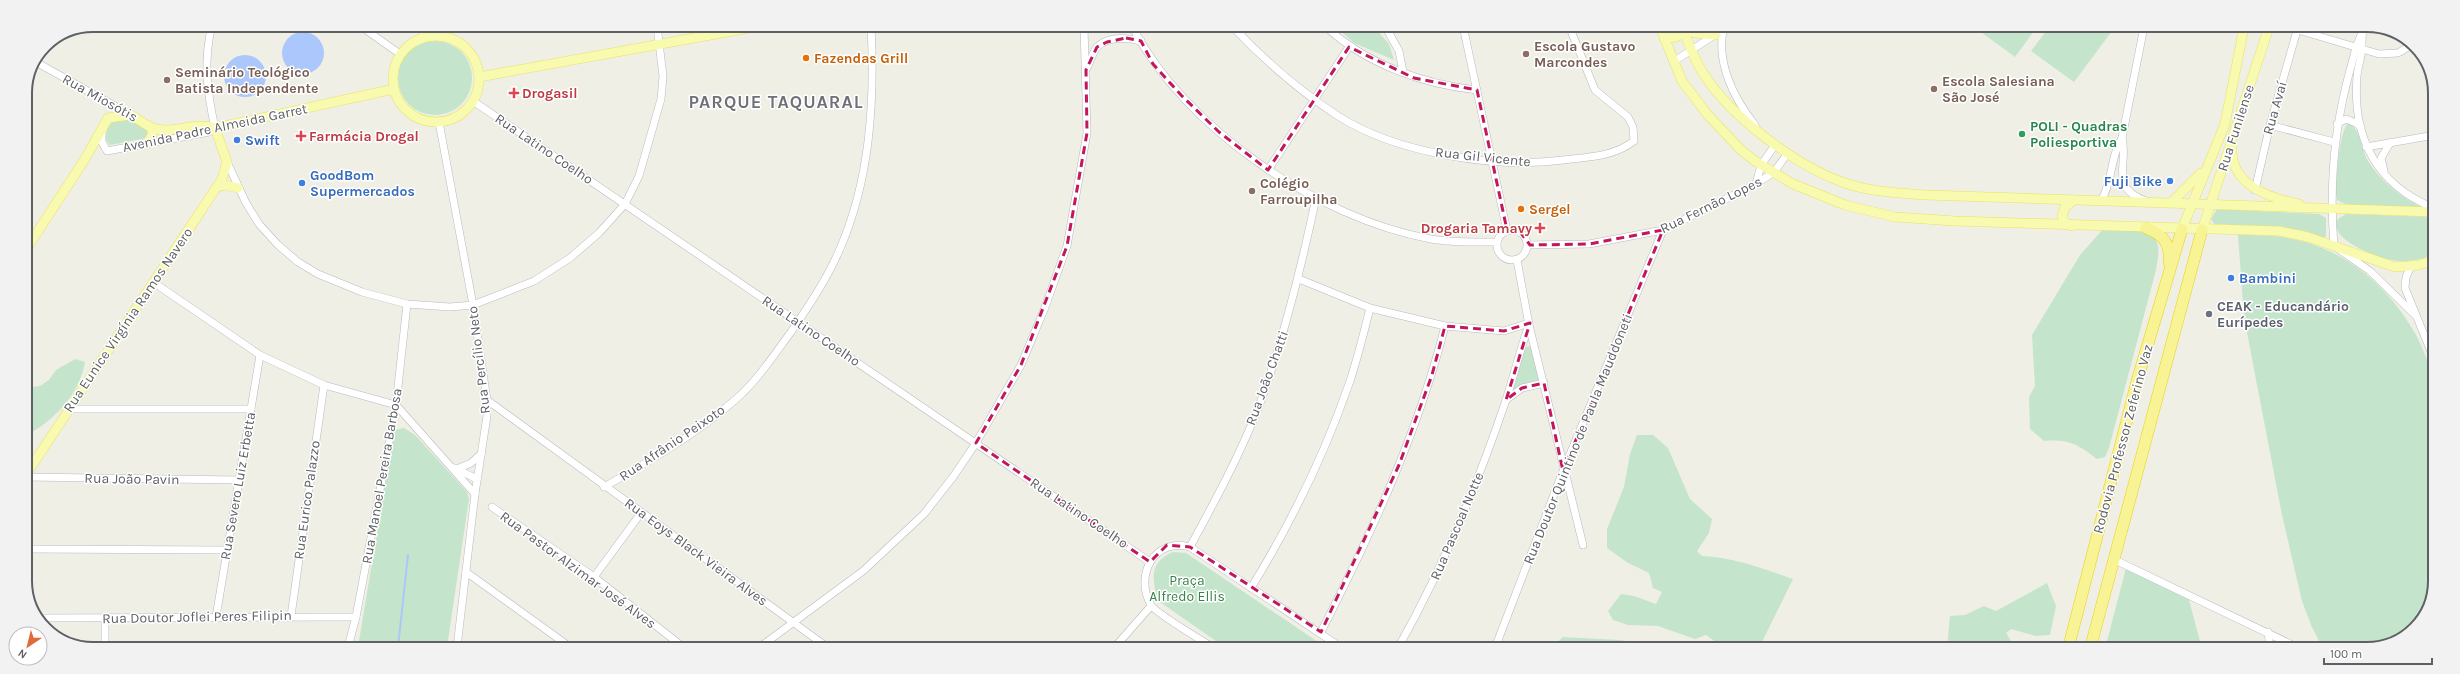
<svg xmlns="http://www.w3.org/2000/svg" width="2460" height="674" viewBox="0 0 2460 674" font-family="Karla,sans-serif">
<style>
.green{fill:#c4e5cb}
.water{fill:#abc7fb}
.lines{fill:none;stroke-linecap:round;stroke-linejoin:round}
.stream{stroke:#abc7fb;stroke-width:2}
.minor-casing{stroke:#b8babf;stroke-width:8}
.major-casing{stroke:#ebe164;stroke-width:10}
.highway-casing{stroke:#ebd20b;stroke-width:12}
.minor{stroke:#fff;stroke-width:7}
.major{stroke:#f8fbaf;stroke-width:9}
.highway{stroke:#f8f395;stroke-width:11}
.marked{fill:none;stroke:#c2185b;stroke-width:3;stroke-dasharray:8 5;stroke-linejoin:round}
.education-dot{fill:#8d6e63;stroke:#fff;stroke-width:1.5}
.food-dot{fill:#e8710a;stroke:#fff;stroke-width:1.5}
.health-dot{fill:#e0444e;stroke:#fff;stroke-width:1.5}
.leisure-dot{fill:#2e9e5b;stroke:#fff;stroke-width:1.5}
.shop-dot{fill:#3f7fe0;stroke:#fff;stroke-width:1.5}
.worship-dot{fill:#6b7280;stroke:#fff;stroke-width:1.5}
.labels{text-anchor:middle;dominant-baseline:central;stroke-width:3;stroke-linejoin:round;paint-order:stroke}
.education-label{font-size:14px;font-weight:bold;fill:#785e54;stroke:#fff;text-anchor:start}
.food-label{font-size:14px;font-weight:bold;fill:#c56008;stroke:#fff;text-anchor:start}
.health-label{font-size:14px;font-weight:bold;fill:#be3a42;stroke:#fff;text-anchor:start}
.street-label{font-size:14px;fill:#5e6066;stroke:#fff}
.leisure-label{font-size:14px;font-weight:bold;fill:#27864d;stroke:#fff;text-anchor:start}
.shop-label{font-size:14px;font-weight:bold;fill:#366cbe;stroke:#fff;text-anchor:start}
.worship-label{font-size:14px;font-weight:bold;fill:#5b616d;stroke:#fff;text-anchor:start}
.park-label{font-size:14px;fill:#39824b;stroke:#fff}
.district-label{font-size:18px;font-weight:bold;letter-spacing:1px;fill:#6f7178;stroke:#fff}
.rim{fill:none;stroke:#5e6066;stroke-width:2}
</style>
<rect width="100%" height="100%" fill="#efefe6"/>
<!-- green -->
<g class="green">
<polygon points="1335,26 1373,26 1389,44 1394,60 1354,43"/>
<polygon points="1974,27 2037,27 2015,57"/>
<polygon points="2049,27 2115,27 2074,82 2031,51"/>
<circle cx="435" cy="78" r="37"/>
<path d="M124 118 136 122 150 132 147 138 110 145 106 140C105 128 111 119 124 118Z"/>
<path d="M2349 123C2361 130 2361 149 2368 161 2381 182 2403 199 2425 209L2347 205 2337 200 2336 195C2336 183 2339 127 2349 123Z"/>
<polygon points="2217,209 2319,214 2326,218 2326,236 2323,238 2305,231 2275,227 2214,224 2211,219"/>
<path d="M2346 214 2434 217V254C2423 259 2410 262 2398 261 2383 260 2326 240 2338 219Z"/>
<path d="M2105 227 2146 228C2162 244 2159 249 2156 270L2109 448 2105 457 2097 459C2077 444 2069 439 2044 441L2030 429 2029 397 2035 386 2032 335 2080 255Z"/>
<path d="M2238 235C2256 235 2274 235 2292 239 2346 249 2390 288 2416 335 2423 348 2428 363 2434 377L2433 598 2409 635 2367 649H2323L2311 625 2302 601 2282 515 2244 317Z"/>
<path d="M2434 280V336C2426 316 2424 300 2434 280Z"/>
<polygon points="1535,345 1543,382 1507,398 1522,348"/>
<path d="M75 359 85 362C80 394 53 422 25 436V388L40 386 49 380 56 370Z"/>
<polygon points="404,428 415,435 467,492 469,499 447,647 358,647 394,430"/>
<path d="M1637 435H1653L1668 448 1690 499 1712 519 1709 533 1697 551 1702 556C1733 557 1764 569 1793 579L1759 648 1738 647 1724 648 1706 635 1695 639 1658 626 1628 625 1613 620 1608 611 1621 594 1634 596 1656 604 1662 592 1653 588 1649 573 1628 563 1607 548V529L1624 487 1630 454Z"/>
<path d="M1173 552 1186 553 1327 648H1226L1157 600C1153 578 1148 563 1173 552Z"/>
<polygon points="2126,568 2188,596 2202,649 2105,649"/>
<polygon points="2047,583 2056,606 2050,635 2036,636 2011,629 2006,633 2016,649 1947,649 1950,616 1965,615 1984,606 1996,611"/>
<polygon points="1563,637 1620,640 1667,648 1551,648"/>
</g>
<!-- water -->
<g class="water">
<circle cx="303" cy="53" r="21"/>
<circle cx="245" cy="76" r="21"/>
</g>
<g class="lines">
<!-- stream -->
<polyline class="stream" points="398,647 408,555"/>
<!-- minor casing -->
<g class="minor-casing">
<g id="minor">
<polyline points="359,25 400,54"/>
<path d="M1132 26C1184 128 1319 219 1431 239 1453 243 1475 242 1497 242"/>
<path d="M1232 26C1264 60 1298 90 1338 116 1396 153 1495 169 1563 160 1588 157 1613 157 1634 141L1633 127 1628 117 1595 90 1569 26"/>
<path d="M1325 26C1366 64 1422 84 1477 90"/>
<polyline points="1385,26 1399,51 1403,72"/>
<polyline points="1463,26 1507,231"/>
<path d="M1724 27C1715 61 1734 99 1755 125"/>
<path d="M2363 27C2362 35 2362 41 2362 49 2361 58 2358 67 2357 76 2352 137 2376 185 2434 208"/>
<polyline points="2298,30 2379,54 2398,53 2412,45"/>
<path d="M2361 35C2355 47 2354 57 2350 70 2334 128 2329 185 2334 246L2370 271 2415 315"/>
<polyline points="34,61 131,115"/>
<polyline points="1673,62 1716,34"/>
<path d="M1087 68C1090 62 1093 52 1097 47 1108 36 1128 38 1141 41"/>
<polyline points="473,101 1150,562"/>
<polyline points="439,122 473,305 487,400 487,416 475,494 457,647"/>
<polyline points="2337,124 2346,119 2356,123 2361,127"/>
<polyline points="2270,125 2334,142"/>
<path d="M102 129V142L107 151 209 132 215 128C207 92 203 61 212 25"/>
<path d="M2122 138C2129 165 2108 187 2146 201"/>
<polyline points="2366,147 2435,135"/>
<polyline points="227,162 246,203 259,224 278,245 298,262 318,274 362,292 407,304 450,307 473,305 534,281 570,258 599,233 625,204 639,176 661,99 663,76 657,26"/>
<polyline points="1268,170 1349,47"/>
<polyline points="2384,171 2381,158 2390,143"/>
<polyline points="1756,184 1761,165 1775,145"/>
<polyline points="2255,190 2270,125 2298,27"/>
<path d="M2101 201C2113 181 2110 157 2122 138L2144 27"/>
<circle cx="1512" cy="245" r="15"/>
<polyline points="1528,245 1589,244 1663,230 1756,184 1774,172 1788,153"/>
<polyline points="1517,260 1529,325 1583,545"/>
<polyline points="2411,266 2406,277 2405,288 2434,359"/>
<polyline points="1299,279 1370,308 1445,326 1504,331 1529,323"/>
<polyline points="153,282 260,355 324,385 396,405 475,494"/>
<polyline points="487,400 827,647"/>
<polyline points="1506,400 1522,388 1544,383"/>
<polyline points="68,409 251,409"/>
<polyline points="454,468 477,479"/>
<polyline points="457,469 471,463 481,454"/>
<polyline points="25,477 239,480"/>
<path d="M604 487C650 461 696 434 735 400 757 381 774 355 791 332 808 307 827 279 839 251 870 181 875 102 871 26"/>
<polyline points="492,507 594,577 683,647"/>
<path d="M1190 547C1215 501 1240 455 1259 406 1284 338 1301 269 1316 198"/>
<polyline points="25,549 227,550"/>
<polyline points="2113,559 2301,649"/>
<polyline points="466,572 570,647"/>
<polyline points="594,577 641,513"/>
<path d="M1251 588C1291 523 1325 454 1350 381 1358 357 1364 332 1370 308"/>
<polyline points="291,616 324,385"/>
<polyline points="216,617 260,355"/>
<polyline points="39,618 356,617"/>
<polyline points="105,618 105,647"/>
<path d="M1321 632C1371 534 1418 433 1445 326"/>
<polyline points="2268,632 2270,649"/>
<polyline points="348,647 356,617 396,405 407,304"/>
<polyline points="760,647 863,571 924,514 953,477 976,443 1021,365 1044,310 1067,246 1087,133 1084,26"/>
<polyline points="1114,648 1151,606"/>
<path d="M1214 648C1203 641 1155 613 1151 605 1134 576 1154 537 1190 547L1342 648"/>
<path d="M1398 648C1442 570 1477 486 1506 400 1514 375 1520 350 1529 325"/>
<polyline points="1495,648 1563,471 1663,230"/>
</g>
</g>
<!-- major casing -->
<g class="major-casing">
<g id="major">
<polyline points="423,25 425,37"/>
<polyline points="1660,27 1682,81 1707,114 1741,150 1755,161 1793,184 1845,205 1895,217 1955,221 2279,231 2308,237 2395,267 2419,265 2434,260"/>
<path d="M1682 27C1688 42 1694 59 1703 73 1730 116 1795 165 1842 182 1869 192 1898 193 1926 195L2434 212"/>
<polyline points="1682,28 1695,33 1716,35"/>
<circle cx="436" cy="79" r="43"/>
<polyline points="1664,38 1676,37 1685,33"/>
<polyline points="479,77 760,26"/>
<polyline points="147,144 152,135 152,128"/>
<path d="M2232 146C2229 185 2269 198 2299 204"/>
<polyline points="217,187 225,185 238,188"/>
<polyline points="2171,203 2201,173"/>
<polyline points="2072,226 2064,222 2062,216 2065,207 2074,200"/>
<polyline points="2182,229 2225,124 2244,27"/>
<polyline points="2202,230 2269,27"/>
<path d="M25 251 85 159 108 118 131 115C138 119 145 125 153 128 172 135 193 121 215 128L394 89"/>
<polyline points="25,476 222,179 227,162 215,128"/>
</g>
</g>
<!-- highway casing -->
<g class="highway-casing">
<g id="highway">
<path d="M2146 228C2163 234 2171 244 2169 262"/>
<polyline points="2068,649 2137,381 2182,229"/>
<polyline points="2090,649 2202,230"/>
</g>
</g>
<!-- minor -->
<use href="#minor" class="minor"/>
<!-- major -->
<use href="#major" class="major"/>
<!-- highway -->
<use href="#highway" class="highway"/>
</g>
<!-- marked area -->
<path class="marked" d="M1126 38 1141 41 1153 64 1181 95 1219 132 1268 170 1349 47 1414 78 1477 90 1507 230 1520 232 1530 245 1589 244 1663 230 1563 471 1544 383 1522 388 1506 400 1530 323 1504 331 1445 326 1432 375 1399 465 1321 632 1190 547 1167 545 1150 562 976 443 1021 365 1067 246 1087 133 1086 70 1097 47 1107 42Z"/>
<!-- markers -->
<g class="education-dot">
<circle cx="1526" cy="54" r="4"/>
<circle cx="167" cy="80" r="4"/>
<circle cx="1934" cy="89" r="4"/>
<circle cx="1252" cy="191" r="4"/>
</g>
<g class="food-dot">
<circle cx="806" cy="58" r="4"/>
<circle cx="1521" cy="209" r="4"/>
</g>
<g class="health-dot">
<path d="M512 87h4v4h4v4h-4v4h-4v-4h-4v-4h4z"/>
<path d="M299 130h4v4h4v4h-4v4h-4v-4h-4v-4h4z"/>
<path d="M1538 222h4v4h4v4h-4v4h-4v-4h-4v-4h4z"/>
</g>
<circle class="leisure-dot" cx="2022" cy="134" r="4"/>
<g class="shop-dot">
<circle cx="237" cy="140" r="4"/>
<circle cx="2170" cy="181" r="4"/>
<circle cx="302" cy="183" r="4"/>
<circle cx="2231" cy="278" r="4"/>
</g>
<circle class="worship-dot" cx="2209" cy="314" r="4"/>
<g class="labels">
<!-- education labels -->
<g class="education-label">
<text x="1534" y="46">Escola Gustavo<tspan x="1534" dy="16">Marcondes</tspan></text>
<text x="175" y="72">Seminário Teológico<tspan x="175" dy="16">Batista Independente</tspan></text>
<text x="1942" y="81">Escola Salesiana<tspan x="1942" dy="16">São José</tspan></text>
<text x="1260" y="183">Colégio<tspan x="1260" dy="16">Farroupilha</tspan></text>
</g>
<!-- food labels -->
<g class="food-label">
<text x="814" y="58">Fazendas Grill</text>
<text x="1529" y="209">Sergel</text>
</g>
<!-- health labels -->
<g class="health-label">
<text x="522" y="93">Drogasil</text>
<text x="309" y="136">Farmácia Drogal</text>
<text x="1532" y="228" text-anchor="end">Drogaria Tamavy</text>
</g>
<!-- street labels -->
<g class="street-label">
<text transform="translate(100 98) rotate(29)">Rua Miosótis</text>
<text transform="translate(2275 108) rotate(-74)">Rua Avaí</text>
<text transform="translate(215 128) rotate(-12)">Avenida Padre Almeida Garret</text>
<text transform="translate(2236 128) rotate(-72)">Rua Funilense</text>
<text transform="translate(544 149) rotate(34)">Rua Latino Coelho</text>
<text transform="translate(1483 157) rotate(6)">Rua Gil Vicente</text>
<text transform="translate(1711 205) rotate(-26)">Rua Fernão Lopes</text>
<text transform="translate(128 320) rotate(-56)">Rua Eunice Virgínia Ramos Navero</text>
<text transform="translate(811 331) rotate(34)">Rua Latino Coelho</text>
<text transform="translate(479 360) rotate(-97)">Rua Percílio Neto</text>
<text transform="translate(1267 378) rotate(-70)">Rua João Chatti</text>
<text transform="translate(1578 439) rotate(-68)">Rua Doutor Quintino de Paula Mauddoneti</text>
<text transform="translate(2123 439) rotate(-75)">Rodovia Professor Zeferino Vaz</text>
<text transform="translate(672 443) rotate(-34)">Rua Afrânio Peixoto</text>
<text transform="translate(382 476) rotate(-80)">Rua Manoel Pereira Barbosa</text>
<text transform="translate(132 479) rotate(1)">Rua João Pavin</text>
<text transform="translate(238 486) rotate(-80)">Rua Severo Luiz Erbetta</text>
<text transform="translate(307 500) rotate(-82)">Rua Eurico Palazzo</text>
<text transform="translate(1079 513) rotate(34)">Rua Latino Coelho</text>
<text transform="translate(1457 526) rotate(-67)">Rua Pascoal Notte</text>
<text transform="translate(696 552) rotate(36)">Rua Eoys Black Vieira Alves</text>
<text transform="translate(578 570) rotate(36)">Rua Pastor Alzimar José Alves</text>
<text transform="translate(197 617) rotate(-1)">Rua Doutor Joflei Peres Filipin</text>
</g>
<!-- leisure labels -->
<g class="leisure-label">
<text x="2030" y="126">POLI - Quadras<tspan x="2030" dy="16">Poliesportiva</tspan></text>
</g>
<!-- shop labels -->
<g class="shop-label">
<text x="245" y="140">Swift</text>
<text x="310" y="175">GoodBom<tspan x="310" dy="16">Supermercados</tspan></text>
<text x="2162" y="181" text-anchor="end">Fuji Bike</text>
<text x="2239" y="278">Bambini</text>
</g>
<!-- worship labels -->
<g class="worship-label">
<text x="2217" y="306">CEAK - Educandário<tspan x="2217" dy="16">Eurípedes</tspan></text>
</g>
<!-- park labels -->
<g class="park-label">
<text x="1187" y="580">Praça<tspan x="1187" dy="16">Alfredo Ellis</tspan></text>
</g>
<!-- district labels -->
<g class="district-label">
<text x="776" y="102">PARQUE TAQUARAL</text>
</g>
</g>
<!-- crop -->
<path d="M0 0H2460V674H0ZM93 32H2367A61 61 0 0 1 2428 93V581A61 61 0 0 1 2367 642H93A61 61 0 0 1 32 581V93A61 61 0 0 1 93 32Z" fill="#f2f2f3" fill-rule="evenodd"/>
<path class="rim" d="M93 32H2367A61 61 0 0 1 2428 93V581A61 61 0 0 1 2367 642H93A61 61 0 0 1 32 581V93A61 61 0 0 1 93 32Z"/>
<!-- north arrow -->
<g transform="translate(28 646) rotate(215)"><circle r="19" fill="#ffffff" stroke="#bfbfc2"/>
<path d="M0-3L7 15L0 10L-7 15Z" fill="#e16a3a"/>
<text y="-6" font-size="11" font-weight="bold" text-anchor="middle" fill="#5e6066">N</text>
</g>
<!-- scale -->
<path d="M2324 658v6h108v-6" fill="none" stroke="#5e6066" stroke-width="2"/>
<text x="2330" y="658" font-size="12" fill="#5e6066" stroke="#ffffff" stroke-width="3" paint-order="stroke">100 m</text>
</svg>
